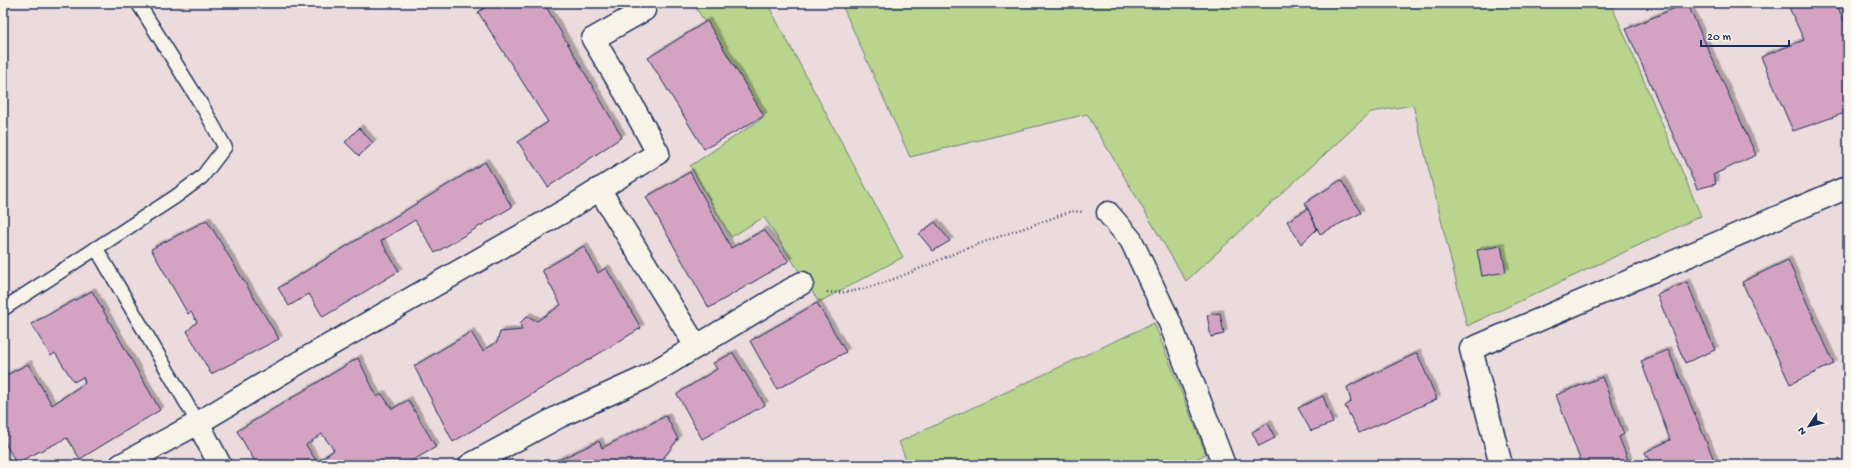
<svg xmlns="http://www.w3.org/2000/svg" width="1851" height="468" viewBox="0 0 1851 468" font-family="'Gochi Hand',sans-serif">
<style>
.green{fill:#b9d48c;stroke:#6a8275}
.building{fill:#d3a3c1;stroke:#1b2f5e;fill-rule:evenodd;filter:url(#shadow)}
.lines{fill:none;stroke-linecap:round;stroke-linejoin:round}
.lane-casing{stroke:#1b2f5e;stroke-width:16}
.street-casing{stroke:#1b2f5e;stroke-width:25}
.path{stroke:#1b2f5e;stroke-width:2.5;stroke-dasharray:1 3;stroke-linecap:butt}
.lane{stroke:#f7f3e8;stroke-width:13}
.street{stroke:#f7f3e8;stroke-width:22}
</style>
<defs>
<filter id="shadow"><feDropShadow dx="3.5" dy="-3.5" stdDeviation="0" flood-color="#0004"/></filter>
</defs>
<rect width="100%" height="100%" fill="#ecdbdc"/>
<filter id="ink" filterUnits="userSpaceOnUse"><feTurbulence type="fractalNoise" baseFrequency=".025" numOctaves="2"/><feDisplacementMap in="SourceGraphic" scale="8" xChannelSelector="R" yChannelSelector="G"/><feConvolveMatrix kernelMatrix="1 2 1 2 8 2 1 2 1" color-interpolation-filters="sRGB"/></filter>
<g filter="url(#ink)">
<!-- green -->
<g class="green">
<polygon points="693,3 767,3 903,257 819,302 764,217 731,237 690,166 764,117"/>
<polygon points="841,3 1610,3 1622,29 1701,216 1467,326 1413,105 1371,112 1186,281 1087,114 910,157"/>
<polygon points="1154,323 1206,454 1184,465 908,465 899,442"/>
</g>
<!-- building -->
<g class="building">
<polygon points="493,3 544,3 622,137 548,187 518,142 548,122 478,12"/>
<polygon points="1687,3 1756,155 1713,175 1716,184 1697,189 1626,29"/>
<polygon points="1787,3 1836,3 1848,30 1848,102 1841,106 1845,113 1793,131 1761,57 1804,40"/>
<polygon points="707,21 764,116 704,149 648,58"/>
<polygon points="359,128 373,143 359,156 345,142"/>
<polygon points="485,162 512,207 435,253 415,220 381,241 399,271 323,317 309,294 289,306 278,288"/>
<polygon points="690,172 731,248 764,230 789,261 709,308 646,197"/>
<polygon points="1341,180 1361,213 1320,234 1305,203"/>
<polygon points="1308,209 1317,229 1301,244 1287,221"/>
<polygon points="207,220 279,339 211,374 187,331 197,322 191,312 188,314 151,249"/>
<polygon points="935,222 950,241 933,251 919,234"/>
<polygon points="584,246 598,273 606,268 641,328 453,442 414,366 471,332 483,351 497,342 500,332 522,330 520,323 527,316 537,321 561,305 542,270"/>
<polygon points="1501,246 1506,272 1482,276 1477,250"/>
<polygon points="1788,260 1834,364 1790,384 1742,282"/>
<polygon points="1687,282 1715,350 1685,363 1657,295"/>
<polygon points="92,291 160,410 80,459 67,438 16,463 3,439 3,377 28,364 52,405 85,383 83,377 74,382 55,353 51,356 31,324"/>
<polygon points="817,303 846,352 777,389 750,341"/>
<polygon points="1220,313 1224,334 1211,337 1207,315"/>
<polygon points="1668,350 1716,465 1651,465 1645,452 1670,440 1641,361"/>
<polygon points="733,353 765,405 702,439 677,394 717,369 713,363"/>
<polygon points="1417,353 1437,399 1359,433 1345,406 1351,402 1347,387"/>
<path d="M358 358 377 397 382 394 392 409 408 400 436 447 405 465H257L237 431ZM322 434 334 450 317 462 306 445Z"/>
<polygon points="1602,377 1624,434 1619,437 1630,465 1582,465 1556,395"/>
<polygon points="1323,396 1333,423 1311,431 1298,408"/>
<polygon points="666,416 678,439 658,465 548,465 599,441 602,448"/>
<polygon points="1268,423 1275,438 1259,446 1252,432"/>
</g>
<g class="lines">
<!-- lane casing -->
<g class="lane-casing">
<g id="lane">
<polyline points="96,248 198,423"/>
<polyline points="3,309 175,197 202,177 225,147 204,109 138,3"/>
</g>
</g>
<!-- street casing -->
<g class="street-casing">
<g id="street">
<polyline points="599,189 696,346"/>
<polyline points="1108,213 1131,240 1170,323 1224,465"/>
<polyline points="198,423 220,465"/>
<polyline points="121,465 198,423 300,362 568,209 658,153 625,92 593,39 644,10"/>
<polyline points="470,465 560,416 644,378 802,283"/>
<polyline points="1501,465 1471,349 1848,187"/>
</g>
</g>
<!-- path -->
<path class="path" d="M827 292C866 298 930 262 968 248 1002 235 1037 224 1072 211L1083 212"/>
<!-- lane -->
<use href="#lane" class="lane"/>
<!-- street -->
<use href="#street" class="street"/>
</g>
</g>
<!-- margin -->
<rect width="1851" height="468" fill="none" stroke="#f7f3e8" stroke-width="16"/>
<rect x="8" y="8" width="1835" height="452" fill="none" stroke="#1b2f5e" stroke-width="1.5" filter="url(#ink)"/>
<!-- north arrow -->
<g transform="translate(1809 426) rotate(235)" stroke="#f7f3e8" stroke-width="3" paint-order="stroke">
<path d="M0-3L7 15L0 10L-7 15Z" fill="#1b2f5e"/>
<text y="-6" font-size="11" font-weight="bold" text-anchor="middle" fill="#1b2f5e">N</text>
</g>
<!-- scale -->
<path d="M1701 40v6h88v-6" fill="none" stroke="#1b2f5e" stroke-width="2"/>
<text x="1707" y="40" font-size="12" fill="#1b2f5e" stroke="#f7f3e8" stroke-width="3" paint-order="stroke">20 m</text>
</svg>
